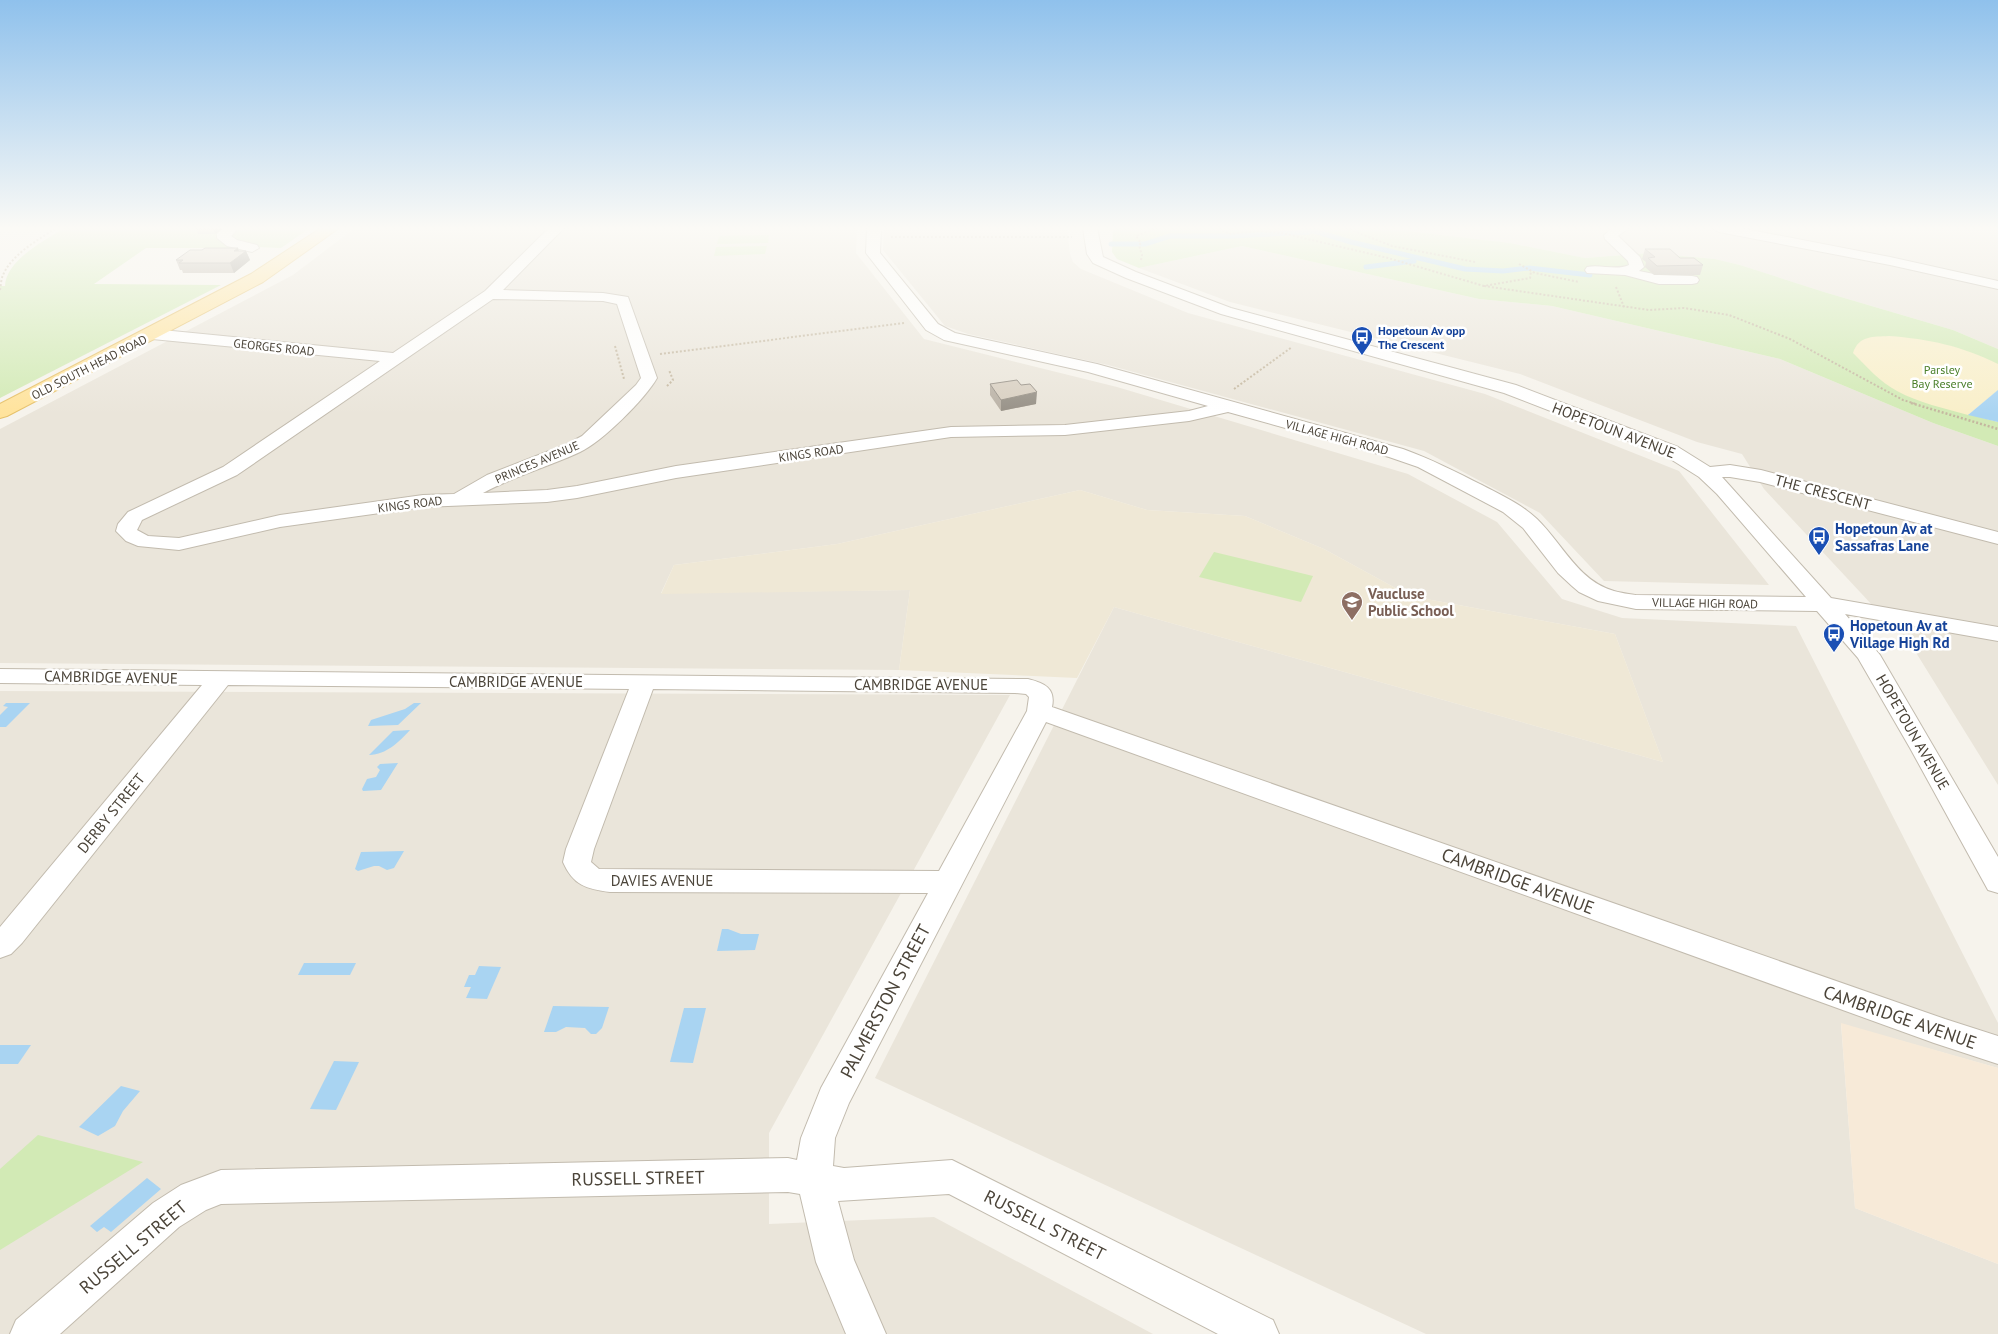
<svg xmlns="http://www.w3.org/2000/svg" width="1998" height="1334" viewBox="0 0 1998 1334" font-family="'PT Sans',sans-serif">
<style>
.residential{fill:#eae5da}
.commercial{fill:#f7ead8}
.education{fill:#efe8d6}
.green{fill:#d2eab5}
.sand{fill:#f9efc9}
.water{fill:#a9d4f2}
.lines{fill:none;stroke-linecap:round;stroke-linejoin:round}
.stream{stroke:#a9d4f2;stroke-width:5}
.minor-casing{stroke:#c2bbae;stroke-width:2}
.major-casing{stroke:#e6c16a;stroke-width:2}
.path-far1{stroke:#c4b79f;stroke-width:2;stroke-dasharray:2 2;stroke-linecap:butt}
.path{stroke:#c4b79f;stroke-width:2.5;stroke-dasharray:2 2;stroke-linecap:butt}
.minor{fill:#fff;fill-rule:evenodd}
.major{fill:#ffe39c;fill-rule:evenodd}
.wall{fill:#bab2a6}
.shaded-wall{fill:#979187}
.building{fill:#d8cfc1;stroke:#979187}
.labels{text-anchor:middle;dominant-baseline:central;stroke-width:5;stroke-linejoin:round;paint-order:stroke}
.far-transit-label{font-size:12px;font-weight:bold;fill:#164399;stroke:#fff;text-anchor:start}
.far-street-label{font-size:12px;fill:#4b4439;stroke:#fff}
.far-park-label{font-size:12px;fill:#4a7f2a;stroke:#fff}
.street-label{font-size:15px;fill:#4b4439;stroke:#fff}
.transit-label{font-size:15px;font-weight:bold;fill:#164399;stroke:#fff;text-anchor:start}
.education-label{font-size:15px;font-weight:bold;fill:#785e54;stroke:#fff;text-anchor:start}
.near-street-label{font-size:18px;fill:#4b4439;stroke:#fff}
</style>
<rect width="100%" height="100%" fill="#f6f3ec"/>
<!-- residential -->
<g class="residential">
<polygon points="355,228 857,228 856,253 924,339 1117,387 1408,474 1497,522 1562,599 1622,618 1796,626 1998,1023 1998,1068 1841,1024 1855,1208 1998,1264 1998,1334 1426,1334 875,1078 1114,607 1663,762 1615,634 1410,596 1324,549 1245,516 1147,510 1080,490 837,544 674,565 661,593 910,590 899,670 0,663 0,429 293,275"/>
<polygon points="884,228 1067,228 1070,254 1073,262 1081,269 1188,313 1485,394 1679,471 1769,585 1604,581 1540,513 1424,451 1108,365 968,334 945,326 883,250"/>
<polygon points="1382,228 1998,228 1998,349 1953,330 1824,292 1740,265 1715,259 1650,253 1585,258 1510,243"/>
<polygon points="1242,246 1479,299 1552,306 1780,359 1933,423 1998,446 1998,785 1915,651 1764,489 1742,454 1697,442 1520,374 1230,302 1139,268"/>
<polygon points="0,691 1010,695 769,1133 769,1224 934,1217 1153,1334 0,1334"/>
</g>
<!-- commercial -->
<polygon class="commercial" points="1841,1023 1998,1068 1998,1264 1855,1208"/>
<!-- education -->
<polygon class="education" points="1080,490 1147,510 1245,516 1324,549 1410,596 1615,634 1663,762 1114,607 1077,678 899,670 910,590 661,594 674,565 837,544"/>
<!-- green -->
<g class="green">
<path d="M65 228H228L219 234 244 248H146L94 284 221 285 0 398V286H5C6 260 45 240 65 228Z"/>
<polygon points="238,228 310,228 281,248 257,247 230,238 231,234"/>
<polygon points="1113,228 1382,228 1510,243 1585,258 1650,253 1715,259 1740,265 1824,292 1953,330 1998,349 1998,390 1968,414 1998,422 1998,446 1933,423 1780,359 1552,306 1479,299 1242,246 1139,268 1117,259 1112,252"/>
<polygon points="769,235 768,243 717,244 719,236"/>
<polygon points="767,246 765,254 714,256 716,247"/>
<polygon points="1214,552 1313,576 1301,602 1199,577"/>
<polygon points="38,1135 143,1162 0,1250 0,1169"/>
</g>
<!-- sand -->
<path class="sand" d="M1889 336C1929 339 1962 346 1998 364V390L1968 415C1944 408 1919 403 1897 391 1880 382 1867 367 1853 353 1859 335 1873 337 1889 336Z"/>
<!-- water -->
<g class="water">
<polygon points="1998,390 1998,422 1968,415"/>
<polygon points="6,703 30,703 6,727 0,727 0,715 8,707 3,706"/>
<polygon points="414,703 421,703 398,725 368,726 371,720 405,709"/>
<path d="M410 730C398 743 387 754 369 755L393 731Z"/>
<polygon points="398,763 381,790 363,791 362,789 367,779 376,777 380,770 377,767 380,764"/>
<polygon points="404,851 394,868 387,870 379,866 374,866 358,871 355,869 361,852"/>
<polygon points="722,929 728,929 741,934 759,934 755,950 717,951"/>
<polygon points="304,963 356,963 350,975 298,975"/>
<polygon points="479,966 501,967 487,999 466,998 471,987 464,987 469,975 475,975"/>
<polygon points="553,1006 609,1007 602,1028 596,1034 591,1034 585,1028 566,1027 556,1032 544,1032"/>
<polygon points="684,1008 706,1008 693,1063 670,1062"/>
<polygon points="0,1045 31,1045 18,1064 0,1064"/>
<polygon points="334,1061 359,1062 336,1110 310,1109"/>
<polygon points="121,1086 140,1091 123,1111 115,1126 98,1136 79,1127"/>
<polygon points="147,1178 161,1189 111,1232 104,1227 97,1232 90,1226"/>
</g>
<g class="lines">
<!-- stream -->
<g class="stream">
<polyline points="1304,228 1351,242 1465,269 1503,271 1529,268 1590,275"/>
<polyline points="1111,244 1145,244 1170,236 1232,236 1310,232"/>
<polyline points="1366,267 1414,261"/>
</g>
<!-- minor casing -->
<g class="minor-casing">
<g id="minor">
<polygon points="223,228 239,228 231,236 237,240 257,245 259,248 252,252 227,246 217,238 217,234"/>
<path d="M549 228H564L503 290 603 293 628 297 657 378C645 399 602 442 580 452 548 467 514 476 483 493L547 490 577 486 676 466 951 427 1065 425 1189 411 1208 406 1088 372 944 340 926 330 866 253 867 228H881L880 253 938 324 955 333 1097 364 1403 449C1431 459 1456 472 1482 485 1501 495 1521 504 1537 519 1562 543 1578 581 1614 591 1621 593 1629 594 1636 595L1806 597 1717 494 1699 477 1664 455 1504 393 1221 314 1126 278 1093 263 1087 254 1083 228H1097L1103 257 1136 272 1231 308 1516 385 1678 447 1710 467 1730 465 1761 470 1998 532V544L1760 482 1730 477H1722L1831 598 1998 627V641L1845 614 1880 655 1998 857V893L1988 890 1910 748 1858 658 1817 611 1636 609 1598 601 1579 592 1572 586 1558 573 1523 528 1503 512 1418 467 1389 457 1228 412 1189 421 1065 435 951 437 676 478 577 498 547 502 423 507 280 527 179 550 138 546 126 541 116 531 118 524 128 512 223 467 380 361 152 339 146 337 144 334 146 331 152 329 393 353 485 291ZM493 299 603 301 617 304 641 378 636 385 582 436 567 444 487 475 454 494 423 495 280 515 179 538 148 536 137 530 142 520 237 475Z"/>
<path d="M1613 228H1629L1618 236 1640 257 1644 267 1639 271 1659 275 1692 276 1697 277 1699 280 1697 283 1692 284H1659L1625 275 1587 273 1585 270 1587 267C1601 264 1616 271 1629 265L1628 261 1605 239 1604 235Z"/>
<polygon points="1712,228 1740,228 1890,257 1998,281 1998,289 1890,265 1719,232"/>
<path d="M0 669 1028 679C1044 683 1056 688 1052 707L1945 1019 1998 1036V1064L1934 1043 1046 722 849 1103 835 1138 833 1166 844 1168 952 1160 1273 1320 1279 1334H1218L949 1194 838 1201 854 1260 886 1334H846L816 1262 800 1194 788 1192 221 1204 206 1210 179 1227 60 1334H10L16 1320 153 1203 181 1185 221 1170 788 1158 797 1160 801 1138 821 1088 928 893 610 892C586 889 573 885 563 862L566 849 629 689 228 685 22 943 11 954 0 958V927L202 685 0 683ZM653 689 1015 693 1026 694 1029 697 1027 711 939 871 599 869 591 862 594 849Z"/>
</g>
</g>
<!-- major casing -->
<g class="major-casing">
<polygon id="major" points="321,228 339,228 263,282 7,416 0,418 0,404 251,274"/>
</g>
<!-- path-far1 -->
<g class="path-far1">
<polyline points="1219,228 1229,234 1260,231 1282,233 1388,258 1484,286 1530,278 1531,271"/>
<polyline points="1346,228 1392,246 1475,262"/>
<polyline points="891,237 1072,237"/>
<polyline points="1141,260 1142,255 1139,245 1141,243 1136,236 1156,228"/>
<polyline points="1519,264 1535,273 1579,282"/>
<polyline points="1484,286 1649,310 1684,308 1729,315 1790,339 1903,400 1916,404"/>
<polyline points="1616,287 1624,307"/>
<path d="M0 290C1 285 1 279 3 275 12 254 38 240 56 228"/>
<polyline points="615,346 624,379"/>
<polyline points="660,354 904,323"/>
<polyline points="667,386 673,380 669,370"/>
<polyline points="1234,389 1292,347"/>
</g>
<!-- path -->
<polyline class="path" points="1911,403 1998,429"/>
<!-- minor -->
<use href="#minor" class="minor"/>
<!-- major -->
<use href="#major" class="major"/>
</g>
<!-- wall -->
<g class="wall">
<polygon points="196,228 224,228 215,234 198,234"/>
<polygon points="1645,249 1703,265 1700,275 1654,275 1645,267 1646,262 1642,259"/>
<polygon points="239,251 246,251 250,260 234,273 183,273 182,270 180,270 176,260"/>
<polygon points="990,384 1021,385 1036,404 1001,411 990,395"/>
</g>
<!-- shaded-wall -->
<g class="shaded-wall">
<polygon points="213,228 224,228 215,234"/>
<polygon points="238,248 240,255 246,251 250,260 234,273 230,263 234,251"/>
<polygon points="1037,392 1036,404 1001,411 1001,400"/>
</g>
<!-- building -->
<g class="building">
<polygon points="205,248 238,248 234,251 246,251 230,263 179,263 183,260 176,260 190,250 202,250"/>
<polygon points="1645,249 1670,249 1680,258 1694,258 1703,265 1657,266 1648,258 1655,257"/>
<polygon points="1017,380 1021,385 1030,384 1037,392 1001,400 990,384"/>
</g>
<!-- sky -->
<linearGradient id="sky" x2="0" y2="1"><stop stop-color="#8fc1ec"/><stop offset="0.55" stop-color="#fbfaf6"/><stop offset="1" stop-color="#fbfaf6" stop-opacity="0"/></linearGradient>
<rect width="1998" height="415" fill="url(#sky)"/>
<!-- icons -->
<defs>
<g id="bus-pin" transform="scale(1.125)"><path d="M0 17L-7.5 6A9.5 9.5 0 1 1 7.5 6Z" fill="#1a4fb4" stroke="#fff"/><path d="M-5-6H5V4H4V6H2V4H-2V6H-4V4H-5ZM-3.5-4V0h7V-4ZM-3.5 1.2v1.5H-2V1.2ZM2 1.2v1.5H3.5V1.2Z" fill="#fff"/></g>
<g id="school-pin" transform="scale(1.125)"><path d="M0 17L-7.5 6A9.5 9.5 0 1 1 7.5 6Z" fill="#8d6e63" stroke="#fff"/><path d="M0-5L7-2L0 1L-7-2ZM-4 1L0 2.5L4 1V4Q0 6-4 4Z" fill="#fff"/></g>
</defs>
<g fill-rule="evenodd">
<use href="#bus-pin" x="1362" y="337"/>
<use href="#bus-pin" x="1819" y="537"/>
<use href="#school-pin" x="1352" y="602"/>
<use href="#bus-pin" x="1834" y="634"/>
</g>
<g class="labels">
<!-- far-transit labels -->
<g class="far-transit-label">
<text x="1378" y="330">Hopetoun Av opp<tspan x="1378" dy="14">The Crescent</tspan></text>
</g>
<!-- far-street labels -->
<g class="far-street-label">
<text transform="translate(274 347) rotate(6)">GEORGES ROAD</text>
<text transform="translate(89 367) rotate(-27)">OLD SOUTH HEAD ROAD</text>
<text transform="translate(1337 437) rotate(15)">VILLAGE HIGH ROAD</text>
<text transform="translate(811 453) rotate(-8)">KINGS ROAD</text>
<text transform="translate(537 462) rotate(-23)">PRINCES AVENUE</text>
<text transform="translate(410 504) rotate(-7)">KINGS ROAD</text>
<text transform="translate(1705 603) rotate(1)">VILLAGE HIGH ROAD</text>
</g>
<!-- far-park labels -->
<g class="far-park-label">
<text x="1942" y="369">Parsley<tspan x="1942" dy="14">Bay Reserve</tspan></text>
</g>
<!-- street labels -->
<g class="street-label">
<text transform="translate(1614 430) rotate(21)">HOPETOUN AVENUE</text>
<text transform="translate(1823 492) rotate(15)">THE CRESCENT</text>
<text transform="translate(111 677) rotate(1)">CAMBRIDGE AVENUE</text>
<text x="516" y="681">CAMBRIDGE AVENUE</text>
<text x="921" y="684">CAMBRIDGE AVENUE</text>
<text transform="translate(1913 732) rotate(60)">HOPETOUN AVENUE</text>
<text transform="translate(111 813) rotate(-51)">DERBY STREET</text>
<text x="662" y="880">DAVIES AVENUE</text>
</g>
<!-- transit labels -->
<g class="transit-label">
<text x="1835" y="528">Hopetoun Av at<tspan x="1835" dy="17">Sassafras Lane</tspan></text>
<text x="1850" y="625">Hopetoun Av at<tspan x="1850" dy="17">Village High Rd</tspan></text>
</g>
<!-- education labels -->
<g class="education-label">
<text x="1368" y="593">Vaucluse<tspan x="1368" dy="17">Public School</tspan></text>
</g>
<!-- near-street labels -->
<g class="near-street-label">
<text transform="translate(1518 881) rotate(20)">CAMBRIDGE AVENUE</text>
<text transform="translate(885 1001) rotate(-62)">PALMERSTON STREET</text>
<text transform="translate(1900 1017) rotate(19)">CAMBRIDGE AVENUE</text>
<text transform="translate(638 1178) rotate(-1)">RUSSELL STREET</text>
<text transform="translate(1045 1225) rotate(27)">RUSSELL STREET</text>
<text transform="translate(133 1247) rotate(-40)">RUSSELL STREET</text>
</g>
</g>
</svg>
